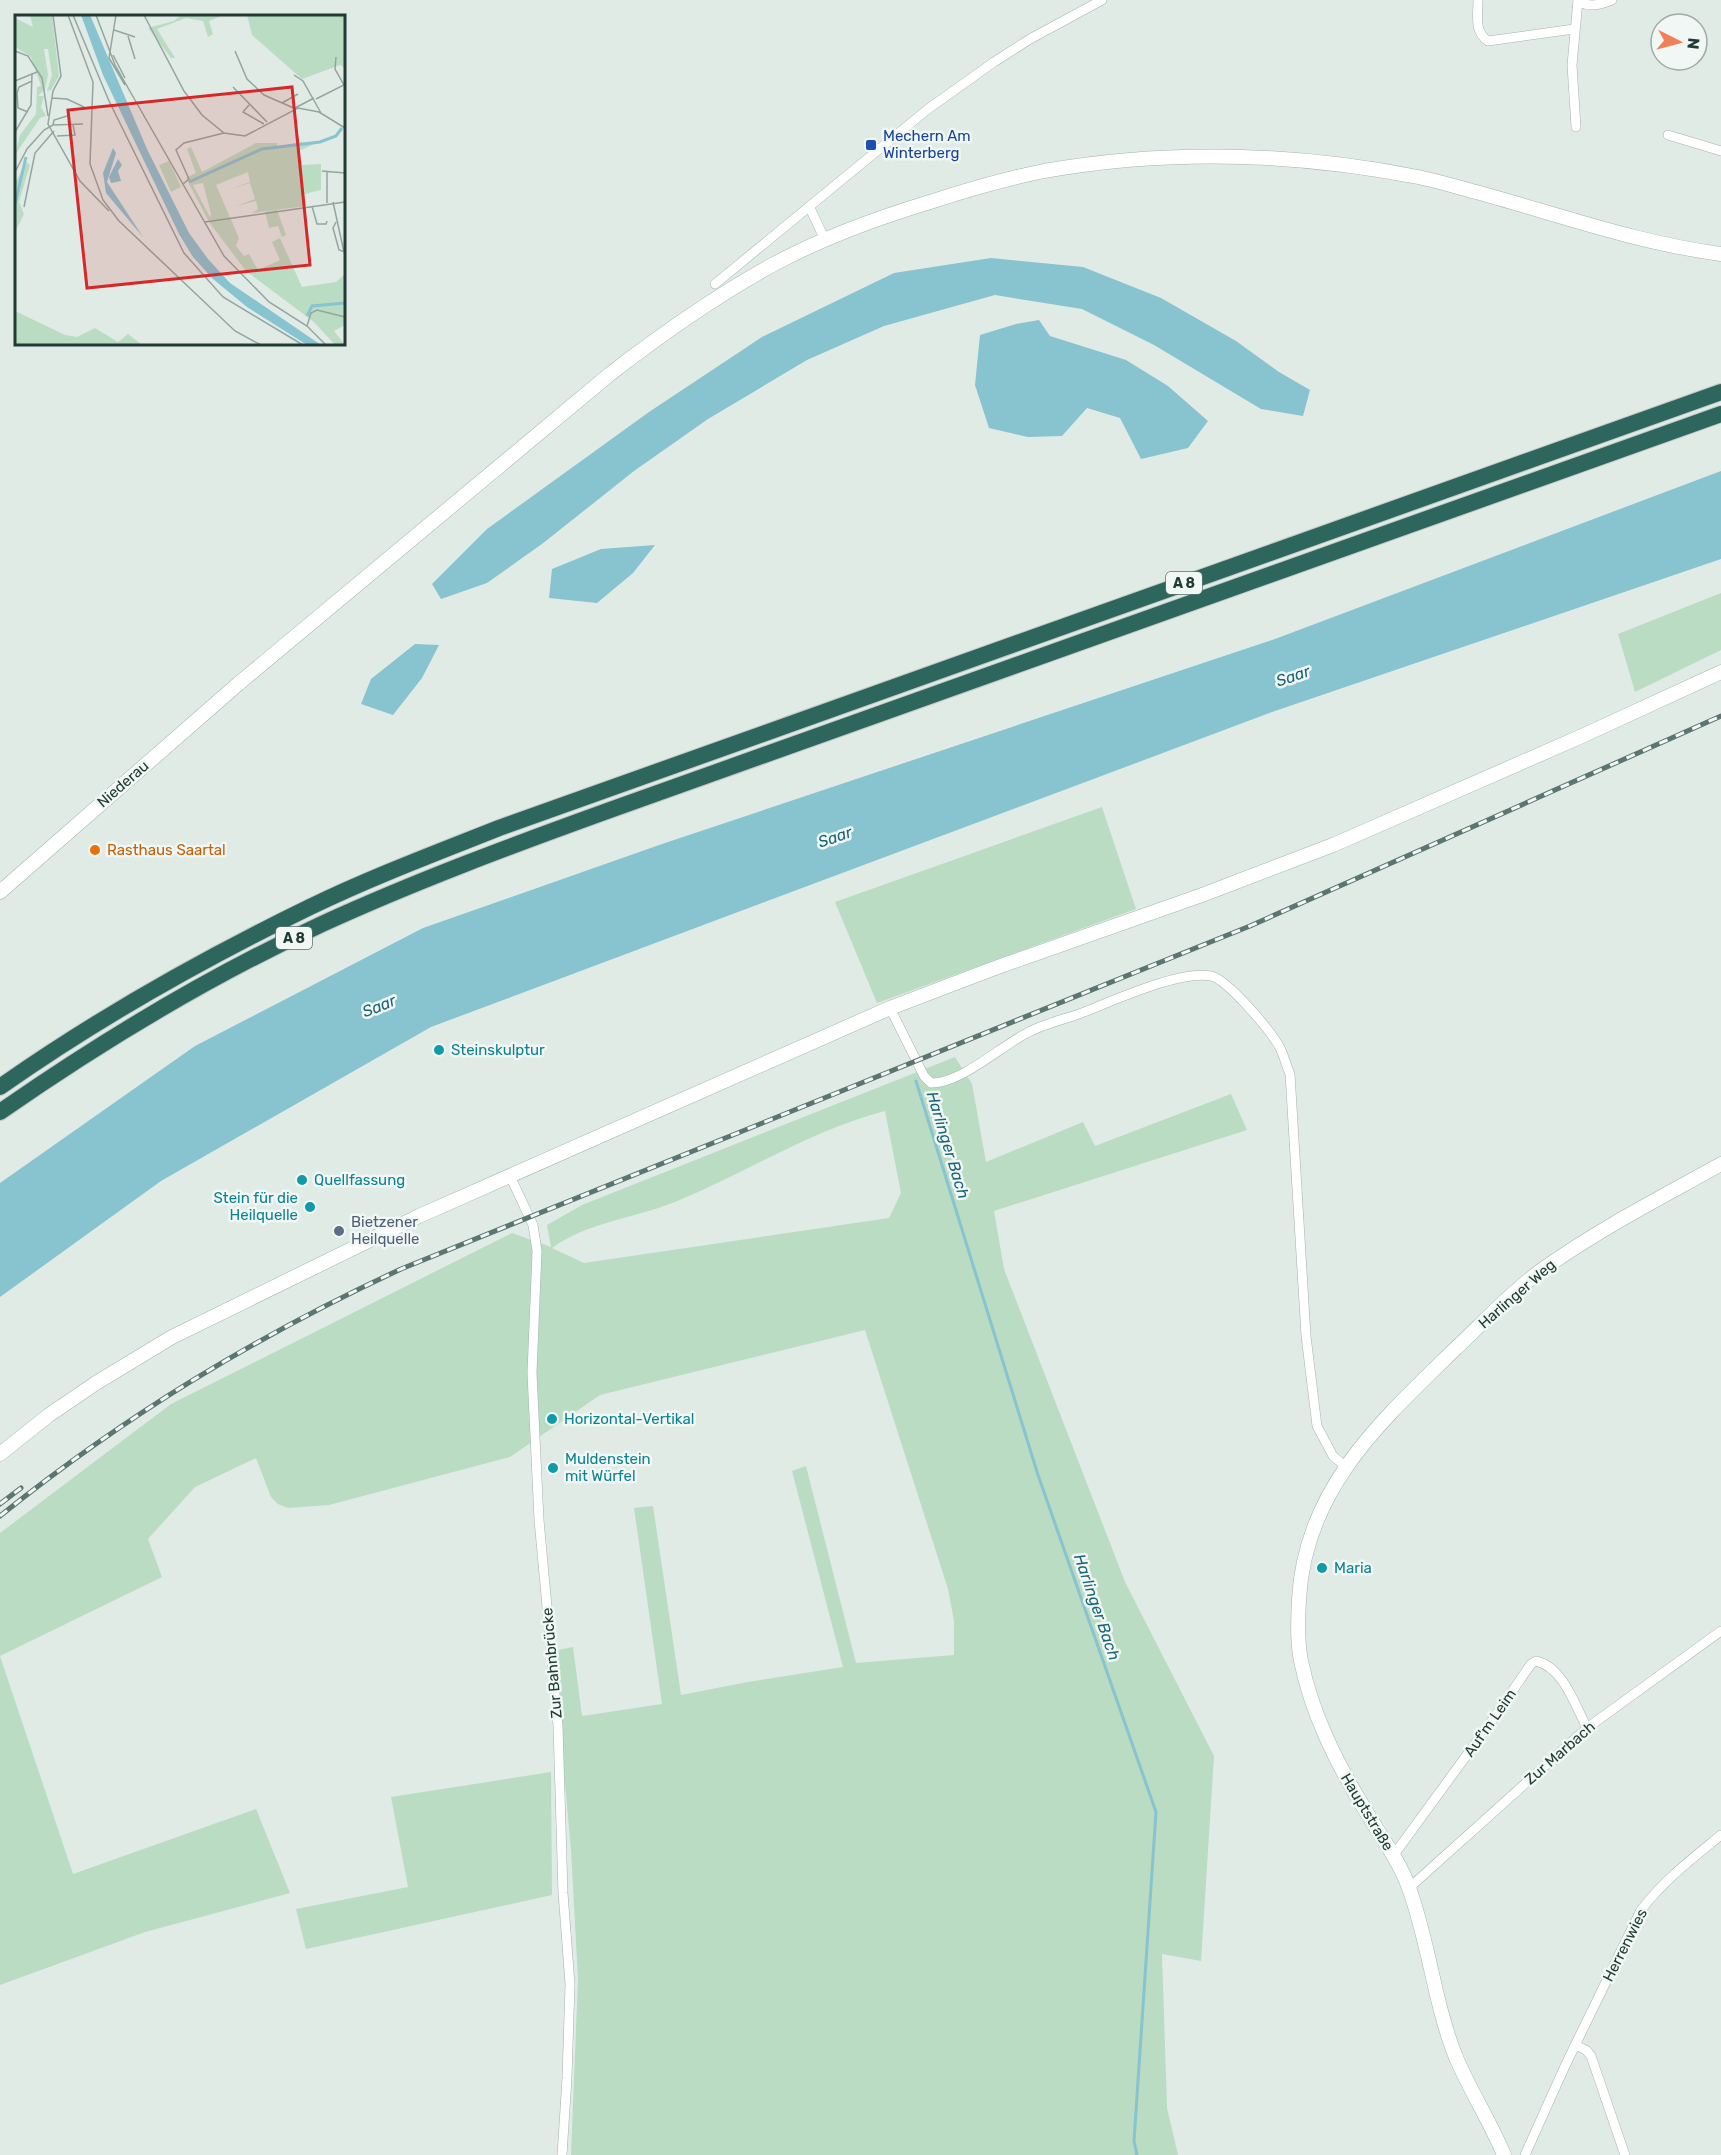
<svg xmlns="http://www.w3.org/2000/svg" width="1721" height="2155" viewBox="0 0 1721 2155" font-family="Rubik,sans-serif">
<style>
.green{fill:#b9dcc3;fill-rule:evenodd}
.water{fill:#88c3d0}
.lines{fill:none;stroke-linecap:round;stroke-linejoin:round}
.stream{stroke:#88c3d0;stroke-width:3}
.street-casing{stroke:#a3b3ad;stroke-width:10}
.secondary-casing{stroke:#9fb6ae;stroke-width:15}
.highway-casing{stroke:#c1c8c6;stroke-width:18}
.street{stroke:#fff;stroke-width:9}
.secondary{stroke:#fff;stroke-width:14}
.highway{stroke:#2d665c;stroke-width:16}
.rail-casing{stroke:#5b7670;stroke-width:5}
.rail{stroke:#f0f7f4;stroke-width:3;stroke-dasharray:9;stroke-linecap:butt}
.transit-dot{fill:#1a4fb4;stroke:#f0f7f4;stroke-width:2}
.food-dot{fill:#e8710a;stroke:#f0f7f4;stroke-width:2}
.culture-dot{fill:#0f9aa8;stroke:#f0f7f4;stroke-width:2}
.service-dot{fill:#5c6f8a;stroke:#f0f7f4;stroke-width:2}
.labels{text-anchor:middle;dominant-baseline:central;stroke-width:5;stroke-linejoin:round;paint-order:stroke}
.shield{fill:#f0f7f4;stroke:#5f736e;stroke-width:1.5}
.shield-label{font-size:14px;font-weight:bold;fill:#213b34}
.transit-label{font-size:15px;fill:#164399;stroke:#f0f7f4;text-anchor:start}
.street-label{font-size:15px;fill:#213b34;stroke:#f0f7f4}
.food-label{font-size:15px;fill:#c56008;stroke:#f0f7f4;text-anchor:start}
.culture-label{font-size:15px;fill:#0d838f;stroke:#f0f7f4;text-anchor:start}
.service-label{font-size:15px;fill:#4e5e75;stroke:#f0f7f4;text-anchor:start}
.water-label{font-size:16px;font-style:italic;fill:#1c6576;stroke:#f0f7f4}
.inset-river{fill:none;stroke:#88c3d0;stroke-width:3}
.inset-road{fill:none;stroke:#94a59f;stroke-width:1.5}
.view{fill:#d62828;fill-opacity:0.15;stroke:#d62828;stroke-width:3}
.inset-edge{fill:none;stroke:#213b34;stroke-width:3}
</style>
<rect width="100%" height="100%" fill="#e0ebe6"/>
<!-- green -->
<g class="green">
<polygon points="1721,593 1721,650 1635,692 1618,634"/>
<polygon points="1102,807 1136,909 877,1003 835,902"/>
<path d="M955 1057 972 1084 986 1162 1083 1122 1095 1146 1231 1094 1247 1130 994 1211 1004 1269 1125 1582 1214 1756 1201 1961 1162 1954 1167 2108 1178 2155H571L578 1979 571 1850 553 1651 573 1647 582 1716 662 1704 634 1508 653 1506 681 1695 748 1682 843 1667 792 1471 806 1466 856 1663 954 1655V1621L948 1589 865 1330 600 1395 510 1457 329 1505 288 1508 278 1504 271 1497 256 1458 195 1487 148 1539 162 1577 0 1656 73 1874 256 1809 290 1893 145 1932 0 1985V1533L171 1404 512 1233 551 1247 547 1225 582 1205ZM885 1111 901 1193 889 1218 584 1263 552 1248C588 1222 635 1218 675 1202 746 1173 811 1130 885 1111Z"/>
<polygon points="551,1772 552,1895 306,1949 296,1909 408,1887 391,1797"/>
</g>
<!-- water -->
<g class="water">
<polygon points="991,258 1083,267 1161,298 1236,341 1279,372 1310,390 1303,416 1261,409 1154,345 1082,309 995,295 884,326 807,360 708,419 634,471 542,544 487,583 441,599 432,584 487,529 649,412 762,337 894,273"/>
<polygon points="1039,320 1050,336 1126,360 1168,386 1208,421 1188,448 1141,459 1120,418 1087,408 1062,436 1028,437 989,428 975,385 980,335 1016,324"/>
<polygon points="1721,471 1721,559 1275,711 431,1027 161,1181 0,1297 0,1183 195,1046 423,928 662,844 1275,639"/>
<polygon points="655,545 633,573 597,603 549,598 552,569 601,549"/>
<polygon points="415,644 439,645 422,678 393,715 361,704 371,679"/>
</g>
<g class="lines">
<!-- stream -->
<polyline class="stream" points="916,1081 1038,1475 1156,1812 1134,2141 1137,2155"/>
<!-- street casing -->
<g class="street-casing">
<g id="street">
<path d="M1478 0C1478 16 1474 32 1488 41L1574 29"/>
<path d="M1578 2C1591 7 1599 5 1612 0"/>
<polyline points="1576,127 1572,65 1578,0"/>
<polyline points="1668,135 1721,151"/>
<polyline points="810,208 825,240"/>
<polyline points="715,284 928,109 994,62 1030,39 1102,0"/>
<path d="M890 1008 924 1076 931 1083C960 1084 1001 1046 1027 1033 1043 1024 1062 1020 1079 1014 1111 1002 1178 970 1211 976 1227 979 1272 1032 1280 1048 1284 1056 1286 1065 1290 1074L1306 1336 1317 1426 1333 1456 1345 1466"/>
<polyline points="510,1176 533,1225 537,1251 532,1373 539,1520 558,1726 563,1893 570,1984 567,2078 562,2155"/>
<path d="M1393 1856 1491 1722 1531 1664 1536 1661C1563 1667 1575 1705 1587 1728"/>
<polyline points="1409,1888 1587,1728 1721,1631"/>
<polyline points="1575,2045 1586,2050 1591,2056 1625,2155"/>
<path d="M1525 2155 1565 2066 1641 1910C1664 1880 1693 1858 1721 1835"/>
</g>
</g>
<!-- secondary casing -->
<g class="secondary-casing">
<g id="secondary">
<path d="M0 892 238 684 610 374C663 333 717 295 776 263 825 237 877 218 930 202 967 190 1005 179 1044 171 1168 149 1295 153 1418 177 1438 181 1457 187 1476 192 1557 214 1637 243 1721 254"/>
<polyline points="0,1454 49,1415 96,1383 172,1337 419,1216 890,1008 995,968 1202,895 1333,845 1582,736 1721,672"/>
<path d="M1504 2155C1490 2121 1469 2089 1455 2055 1434 2001 1429 1943 1409 1888 1399 1860 1379 1834 1364 1808 1336 1762 1312 1714 1301 1661 1297 1641 1298 1620 1299 1599 1305 1489 1380 1422 1454 1350 1484 1322 1512 1291 1546 1267 1601 1228 1662 1197 1721 1164"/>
</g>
</g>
<!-- highway casing -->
<g class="highway-casing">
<g id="highway">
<path d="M0 1087C98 1018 203 959 310 907 372 877 436 853 499 828L1721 392"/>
<path d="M0 1112C102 1041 210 976 322 924 416 881 513 845 610 810L1721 414"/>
</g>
</g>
<!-- street -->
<use href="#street" class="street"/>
<!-- secondary -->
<use href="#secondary" class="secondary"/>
<!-- highway -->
<use href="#highway" class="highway"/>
<!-- rail casing -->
<g class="rail-casing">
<g id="rail">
<polyline points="0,1504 21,1488"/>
<path d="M0 1516C126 1415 255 1337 401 1269L1250 926 1721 716"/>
</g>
</g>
<!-- rail -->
<use href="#rail" class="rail"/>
</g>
<!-- markers -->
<rect class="transit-dot" x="865" y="139" width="12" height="12" rx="3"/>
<circle class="food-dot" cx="95" cy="850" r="6"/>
<g class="culture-dot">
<circle cx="439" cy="1050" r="6"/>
<circle cx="302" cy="1180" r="6"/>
<circle cx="310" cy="1207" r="6"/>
<circle cx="552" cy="1419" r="6"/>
<circle cx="553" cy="1468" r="6"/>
<circle cx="1322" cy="1568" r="6"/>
</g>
<circle class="service-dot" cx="339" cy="1231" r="6"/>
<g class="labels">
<!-- shield labels -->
<g class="shield">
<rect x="1166" y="572" width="36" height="22" rx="4.5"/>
<rect x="276" y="927" width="36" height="22" rx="4.5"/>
</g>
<g class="shield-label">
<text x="1184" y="583">A 8</text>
<text x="294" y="938">A 8</text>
</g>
<!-- transit labels -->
<g class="transit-label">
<text x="883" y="136">Mechern Am<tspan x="883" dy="17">Winterberg</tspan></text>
</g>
<!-- street labels -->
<g class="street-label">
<text transform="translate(123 784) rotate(-41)">Niederau</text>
<text transform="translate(1517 1294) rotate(-41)">Harlinger Weg</text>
<text transform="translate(552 1663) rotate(-95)">Zur Bahnbrücke</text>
<text transform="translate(1490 1723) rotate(-55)">Auf'm Leim</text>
<text transform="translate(1560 1753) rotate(-41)">Zur Marbach</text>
<text transform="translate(1367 1812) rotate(59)">Hauptstraße</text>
<text transform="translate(1625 1945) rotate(-63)">Herrenwies</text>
</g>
<!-- food labels -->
<g class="food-label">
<text x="107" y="850">Rasthaus Saartal</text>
</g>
<!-- culture labels -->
<g class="culture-label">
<text x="451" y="1050">Steinskulptur</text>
<text x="314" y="1180">Quellfassung</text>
<text x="298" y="1198" text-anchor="end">Stein für die<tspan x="298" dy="17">Heilquelle</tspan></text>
<text x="564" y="1419">Horizontal-Vertikal</text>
<text x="565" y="1459">Muldenstein<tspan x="565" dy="17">mit Würfel</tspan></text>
<text x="1334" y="1568">Maria</text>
</g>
<!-- service labels -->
<g class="service-label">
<text x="351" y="1222">Bietzener<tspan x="351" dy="17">Heilquelle</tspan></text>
</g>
<!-- water labels -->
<g class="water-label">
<text transform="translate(1293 676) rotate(-19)">Saar</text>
<text transform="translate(835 837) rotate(-19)">Saar</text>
<text transform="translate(379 1006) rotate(-22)">Saar</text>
<text transform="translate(948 1145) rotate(73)">Harlinger Bach</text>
<text transform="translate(1097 1607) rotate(71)">Harlinger Bach</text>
</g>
</g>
<!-- overview -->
<g transform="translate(15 15)">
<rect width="330" height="330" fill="#e0ebe6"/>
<path d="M15 0H37L44 61 36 75 32 76 37 60 33 34H29L33 60 30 74 23 81H29L26 92 31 101 25 103 0 140 5 120 21 99 22 72 26 71 16 42 0 32V3L18 12ZM166 0H209L194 6 198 19 193 22 188 6 171 3 142 14 160 43H156L133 13 159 6ZM232 0H330V53L325 50 287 64 237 20ZM286 127 299 129 284 136 287 150 306 149V175L290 179 291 191 237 198 243 194 241 186 221 191 240 184 235 168 215 174 235 167 233 157 201 170 224 223 221 231 229 241 234 239 243 255 265 245 257 227 265 223 287 272 321 267 330 259V310L319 316 330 330H320L299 307 231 256 194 207 171 163 181 158 172 134 176 132 187 157 241 128H262V132ZM188 168 196 199 195 202 178 170ZM154 146 166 172 156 177 144 150ZM12 147 15 150 4 187 9 199 0 217V168ZM262 195 271 220 267 222 263 211 254 213 250 197ZM0 296 50 320 62 322 80 313 103 327 113 319 127 330H0Z" fill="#b9dcc3" fill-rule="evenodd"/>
<path d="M66 0H75L132 134 174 218 193 244 215 268 306 330H292L232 292 198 264 178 242 164 219 88 60ZM98 133 101 138 92 167 128 222 91 178 88 158ZM103 144 107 150 103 156 106 166 96 168 94 162Z" fill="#88c3d0"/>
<path class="inset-river" d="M174 167 247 134 305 127 321 121 327 113M0 189 11 142M292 301 297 291 330 288"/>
<path class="inset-road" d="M38 0 46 61 38 76 33 109 65 166 94 196M53 0 78 67 75 149 88 185 104 206 220 316 246 330M58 0 94 86 169 238 208 282 288 330M81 0 100 50 209 241 254 287 292 311 311 330M101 0 94 43 110 70M129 0 169 76 187 100 209 118 230 121 283 93 304 97 330 113M99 15 120 22M113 21 120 44M0 36 13 41 27 63 33 101M220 36 232 64 249 80 281 94M98 40 110 63M279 60 288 66 306 98M0 66 22 57M218 72 252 107M37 83 52 84 69 92M301 84 329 70 320 54 321 42M267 88 283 79M234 90 228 97 249 109M280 93 299 83M13 97 3 93 2 78 4 72 17 66M38 110 39 105 52 101M0 117 16 90 17 59M42 121 60 120 58 110M307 156 330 158M312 156V188M0 157 12 134 29 115 38 110 68 109M168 169 174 164 161 135 169 128 209 118M318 187 329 237M297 191 302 209H311L312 206M9 192 20 138 39 116M190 207 330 187M321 207 318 213 324 235 330 237M292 311 296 298 302 295 330 302"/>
<path class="view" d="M277 72 295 250 72 273 53 95Z"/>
<rect width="330" height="330" class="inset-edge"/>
</g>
<!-- north arrow -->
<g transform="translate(1679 42) rotate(96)"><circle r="28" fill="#f0f7f4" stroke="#9daca7" stroke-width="1.5"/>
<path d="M0-4.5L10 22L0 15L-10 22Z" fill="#f08058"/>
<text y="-9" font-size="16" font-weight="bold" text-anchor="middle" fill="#213b34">N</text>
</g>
</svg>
